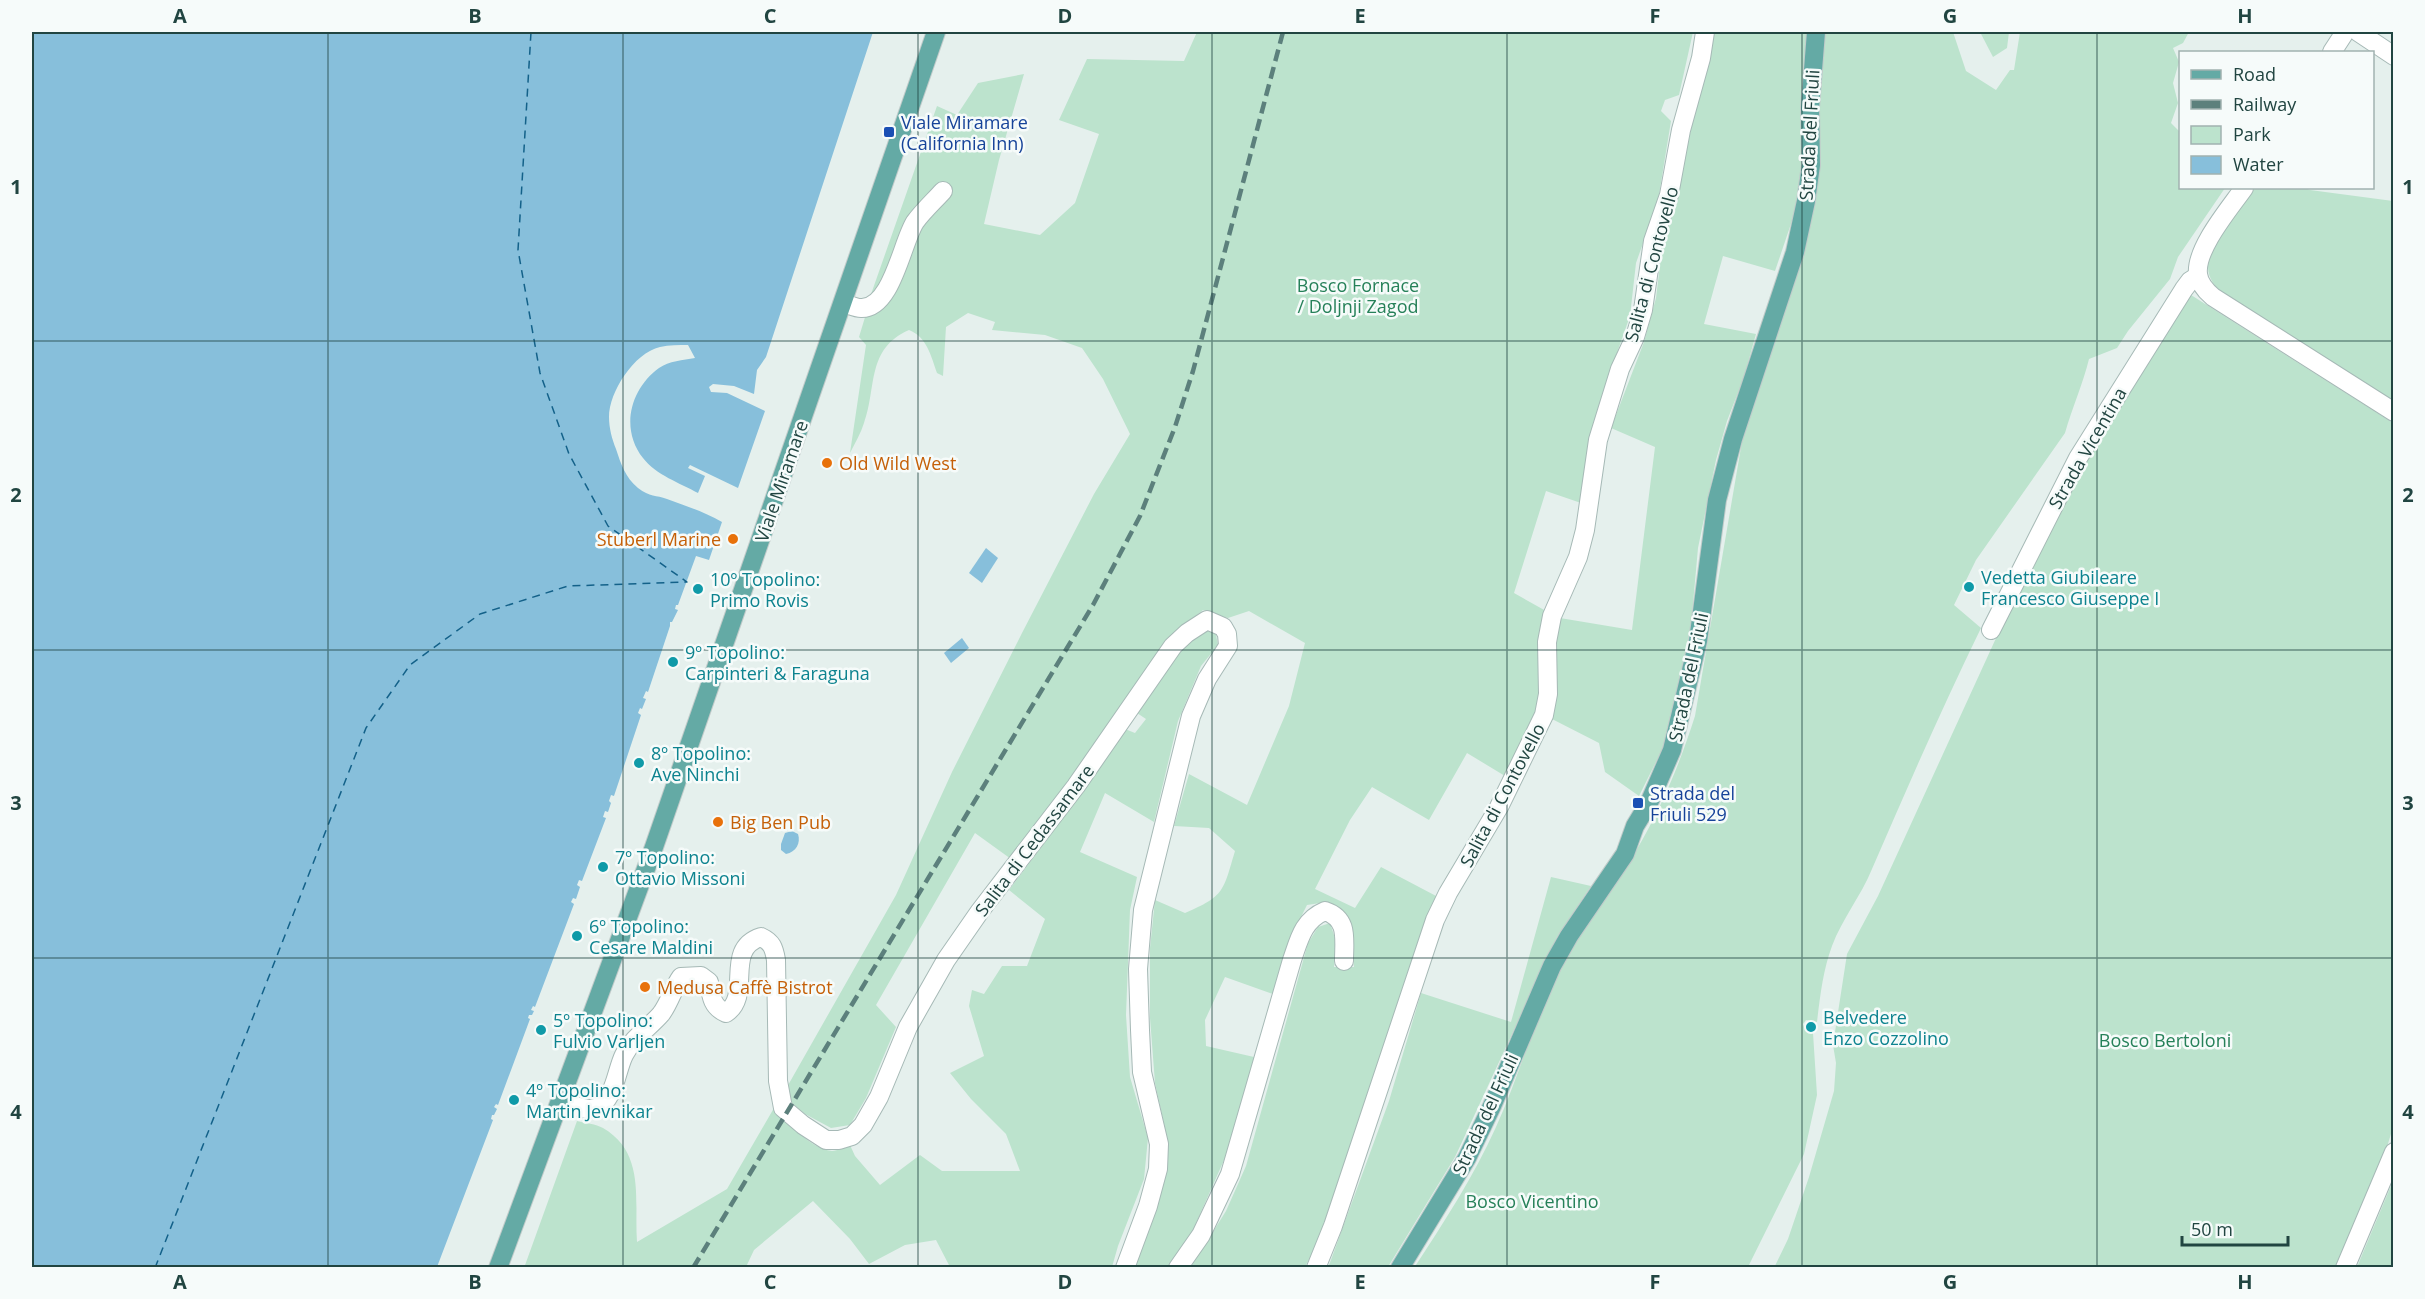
<svg xmlns="http://www.w3.org/2000/svg" width="2425" height="1299" viewBox="0 0 2425 1299" font-family="'Open Sans',sans-serif">
<style>
.green{fill:#bce3cd}
.water{fill:#87bfdb}
.lines{fill:none;stroke-linecap:round;stroke-linejoin:round}
.ferry{stroke:#136189;stroke-width:1.5;stroke-dasharray:8 6;stroke-linecap:butt}
.minor-casing{stroke:#a6b9b6;stroke-width:20}
.major-casing{stroke:#c1cbca;stroke-width:20}
.minor{stroke:#fff;stroke-width:18}
.major{stroke:#64aaa5;stroke-width:18}
.rail{stroke:#5c807c;stroke-width:4.5;stroke-dasharray:12 6;stroke-linecap:butt}
.grid{fill:none;stroke:#214541;stroke-width:1.5;stroke-opacity:0.55}
.transit-dot{fill:#1a4fb4;stroke:#f6fbfa;stroke-width:2}
.food-dot{fill:#e8710a;stroke:#f6fbfa;stroke-width:2}
.culture-dot{fill:#0f9aa8;stroke:#f6fbfa;stroke-width:2}
.labels{text-anchor:middle;dominant-baseline:central;stroke-width:5;stroke-linejoin:round;paint-order:stroke}
.transit-label{font-size:18px;fill:#164399;stroke:#f6fbfa;text-anchor:start}
.street-label{font-size:18px;fill:#214541;stroke:#f6fbfa}
.park-label{font-size:18px;fill:#268159;stroke:#f6fbfa}
.food-label{font-size:18px;fill:#c56008;stroke:#f6fbfa;text-anchor:start}
.culture-label{font-size:18px;fill:#0d838f;stroke:#f6fbfa;text-anchor:start}
.neatline{fill:none;stroke:#214541;stroke-width:2}
.grid-label{font-size:20px;text-anchor:middle;font-weight:bold;fill:#214541}
</style>
<rect width="100%" height="100%" fill="#e5f0ed"/>
<!-- green -->
<g class="green">
<path d="M1197 32H1693L1679 95 1665 100 1661 111 1671 121 1658 201 1636 263 1630 316 1602 395 1587 456 1581 503 1546 491 1514 593 1546 611 1539 633 1538 700 1532 723 1505 776 1467 753 1429 820 1372 787 1350 820 1315 889 1355 908 1381 867 1438 897 1319 1240 1305 1267H1191L1226 1211 1246 1166 1308 943 1318 927 1330 923 1336 941 1334 967H1354L1351 924 1343 912 1327 902 1307 905 1288 943 1273 994 1225 977 1205 1020 1206 1046 1254 1057 1232 1142 1193 1230 1169 1267H1135L1167 1163 1166 1133 1155 1083 1150 1018V948L1155 900 1185 913C1225 896 1223 891 1235 851L1209 828 1174 826 1189 774 1247 805 1289 706 1305 643 1249 611 1228 618 1203 610 1184 626 1011 859 975 833 876 1005 896 1027 866 1098 850 1125 831 1128 805 1114 790 1101 787 1087 896 895 952 772 1022 633 1094 494 1130 434 1103 379 1082 348 1045 335 992 330 995 322 968 313 946 327 943 376 937 373C931 356 927 337 909 330 866 349 877 387 864 423 861 433 855 443 850 453L866 345 859 337 866 314 924 222 944 182 910 218 879 290 869 300 937 106 957 115 978 83 1024 74 999 160 984 224 1040 235 1075 203 1099 134 1059 120 1087 59 1184 61Z"/>
<polygon points="1715,32 1807,32 1804,163 1794,215 1775,271 1723,256 1704,324 1756,334 1744,377 1727,421 1716,460 1698,548 1691,626 1665,744 1639,796 1605,772 1599,743 1552,719 1556,692 1553,639 1560,618 1632,630 1655,447 1611,428 1644,342 1656,298 1662,249 1674,209 1699,92"/>
<path d="M1824 32H1953L1966 71 1996 90 2010 70H2014L2020 32H2189L2183 43 2173 48 2179 62 2173 83 2178 103 2171 123 2180 132V188H2225L2178 257 2170 279 2128 331 2117 348 2089 359C2083 384 2072 408 2065 433L1976 560 1954 605 1981 628C1942 708 1907 788 1872 869 1861 896 1842 919 1832 946 1823 970 1820 997 1817 1022L1806 1020 1803 1024 1805 1030 1813 1033 1817 1095 1804 1154 1748 1267 1414 1268C1444 1222 1474 1176 1496 1127 1518 1079 1532 1027 1555 979 1578 933 1611 893 1637 849 1662 807 1680 763 1695 716L1745 424 1800 260 1814 209 1820 155 1819 75Z"/>
<polygon points="1980,32 2009,32 2007,48 1993,57"/>
<path d="M2255 188H2305L2310 190 2393 201V403L2223 295C2216 287 2208 279 2208 267 2208 244 2241 207 2255 188Z"/>
<polygon points="2191,295 2393,423 2394,1124 2383,1160 2336,1267 1774,1268 1788,1239 1809,1177 1834,1091 1836,1063 1833,1045 1847,954 1878,896 1997,636 2107,420 2145,360"/>
<path d="M1209 629 1216 635 1218 645 1201 666 1178 721 1154 822 1105 793 1080 852 1137 877 1130 910 1126 1015 1130 1077 1148 1138 1144 1179 1118 1246 1112 1267H950L936 1240 905 1245 869 1264 850 1239 813 1201 754 1250 746 1267 524 1268 577 1121C585 1123 596 1124 603 1128 646 1153 634 1201 637 1242L727 1189 774 1108C789 1123 809 1148 832 1151 837 1151 845 1147 850 1145L855 1156 880 1185 920 1155 942 1171H1020L1006 1134 971 1099 950 1073 984 1056 969 1006 972 990 984 994 1002 966H1027L1045 919 1009 890 1069 810 1125 729 1135 733 1146 719 1137 713C1157 683 1176 645 1209 629Z"/>
<polygon points="1551,877 1591,886 1557,937 1455,1157 1388,1267 1328,1268 1389,1101 1421,993 1511,1022"/>
<polygon points="2393,1181 2393,1267 2357,1267"/>
</g>
<!-- water -->
<g class="water">
<path d="M32 32H873L766 357 757 370 754 394 734 386 713 384 709 387 711 392 727 393 765 411 738 488 690 465 688 468 705 476 698 493C680 483 656 475 643 458 620 429 630 389 659 368 669 361 683 360 695 358L688 345C679 345 669 345 660 347 634 353 609 392 609 417 609 428 612 439 616 449 621 464 625 477 638 488 650 497 656 495 667 499 686 506 705 512 722 522L709 560 696 556 678 605H676L675 609 678 610 672 622H670V626L648 692 646 691 643 698 646 699 642 709 640 708 638 713 641 715 614 796 611 795 609 801 611 803 608 812 605 811 603 817 606 818 582 881 579 880 577 885 580 887 576 899 573 898 571 902 574 904 535 1007 533 1006 531 1010 534 1011 532 1015H529L528 1018 530 1019 498 1105 496 1104 494 1107 497 1109 494 1115H492L491 1119 493 1120 437 1267H32Z"/>
<polygon points="986,548 998,558 982,583 969,573"/>
<polygon points="962,638 969,648 951,663 944,653"/>
<path d="M792 831 798 834C801 843 796 852 786 854L781 850V844L785 833Z"/>
</g>
<g class="lines">
<!-- ferry -->
<polyline class="ferry" points="155,1268 366,728 410,665 480,614 568,586 687,582 608,526 569,454 540,373 518,250 531,32"/>
<!-- minor casing -->
<g class="minor-casing">
<g id="minor">
<polyline points="2358,32 2394,56"/>
<polyline points="2332,52 2345,32"/>
<path d="M2244 188C2230 208 2195 249 2198 274 2199 284 2206 291 2213 297L2394 412"/>
<path d="M843 303C848 304 855 308 861 308 892 309 902 242 915 222 923 211 934 201 943 191"/>
<polyline points="1991,630 2078,458 2184,289 2190,281 2198,276"/>
<path d="M561 1100C571 1104 585 1112 596 1108 615 1100 616 1071 624 1055 633 1037 649 1028 661 1014 670 1002 673 988 681 977L701 976 709 982C711 996 712 1007 726 1013 753 995 723 949 761 937 772 942 774 948 776 960L778 1081 783 1108 803 1125 826 1140H839L852 1136 863 1125 879 1097 908 1027 946 960 980 911 1076 786 1173 646 1187 633 1207 620 1223 627 1227 634 1228 646 1207 679 1191 716 1143 910 1138 969 1140 1030 1142 1072 1159 1144 1158 1169 1148 1206 1125 1268"/>
<path d="M1178 1268 1201 1235 1230 1174 1292 960C1299 940 1303 920 1325 911 1349 919 1344 939 1344 961"/>
<polyline points="1316,1268 1333,1226 1435,920 1448,893 1499,807 1544,715 1548,694 1547,642 1552,616 1578,557 1585,530 1598,440 1620,369 1635,337 1643,310 1653,241 1669,195 1681,130 1701,58 1705,32"/>
<polyline points="2345,1268 2394,1152"/>
</g>
</g>
<!-- major casing -->
<g class="major-casing">
<g id="major">
<polyline points="498,1268 654,847 936,32"/>
<polyline points="1400,1268 1467,1158 1492,1106 1552,966 1569,936 1625,854 1635,826 1649,803 1672,750 1698,641 1717,500 1733,439 1795,252 1806,201 1811,165 1810,108 1816,32"/>
</g>
</g>
<!-- minor -->
<use href="#minor" class="minor"/>
<!-- major -->
<use href="#major" class="major"/>
<!-- rail -->
<polyline class="rail" points="693,1268 1093,605 1140,516 1175,427 1193,371 1283,32"/>
</g>
<!-- grid -->
<path class="grid" d="M328 32V1268M623 32V1268M918 32V1268M1212 32V1268M1507 32V1268M1802 32V1268M2097 32V1268M32 341H2394M32 650H2394M32 958H2394"/>
<!-- markers -->
<g class="transit-dot">
<rect x="883" y="126" width="12" height="12" rx="3"/>
<rect x="1632" y="797" width="12" height="12" rx="3"/>
</g>
<g class="food-dot">
<circle cx="827" cy="463" r="6"/>
<circle cx="733" cy="539" r="6"/>
<circle cx="718" cy="822" r="6"/>
<circle cx="645" cy="987" r="6"/>
</g>
<g class="culture-dot">
<circle cx="1969" cy="587" r="6"/>
<circle cx="698" cy="589" r="6"/>
<circle cx="673" cy="662" r="6"/>
<circle cx="639" cy="763" r="6"/>
<circle cx="603" cy="867" r="6"/>
<circle cx="577" cy="936" r="6"/>
<circle cx="1811" cy="1027" r="6"/>
<circle cx="541" cy="1030" r="6"/>
<circle cx="514" cy="1100" r="6"/>
</g>
<g class="labels">
<!-- transit labels -->
<g class="transit-label">
<text x="901" y="122">Viale Miramare<tspan x="901" dy="21">(California Inn)</tspan></text>
<text x="1650" y="793">Strada del<tspan x="1650" dy="21">Friuli 529</tspan></text>
</g>
<!-- street labels -->
<g class="street-label">
<text transform="translate(1809 135) rotate(-87)">Strada del Friuli</text>
<text transform="translate(1651 264) rotate(-75)">Salita di Contovello</text>
<text transform="translate(2087 448) rotate(-60)">Strada Vicentina</text>
<text transform="translate(781 481) rotate(-71)">Viale Miramare</text>
<text transform="translate(1688 677) rotate(-78)">Strada del Friuli</text>
<text transform="translate(1502 795) rotate(-62)">Salita di Contovello</text>
<text transform="translate(1034 840) rotate(-53)">Salita di Cedassamare</text>
<text transform="translate(1485 1114) rotate(-65)">Strada del Friuli</text>
</g>
<!-- park labels -->
<g class="park-label">
<text x="1358" y="285">Bosco Fornace<tspan x="1358" dy="21">/ Doljnji Zagod</tspan></text>
<text x="2165" y="1040">Bosco Bertoloni</text>
<text x="1532" y="1201">Bosco Vicentino</text>
</g>
<!-- food labels -->
<g class="food-label">
<text x="839" y="463">Old Wild West</text>
<text x="721" y="539" text-anchor="end">Stuberl Marine</text>
<text x="730" y="822">Big Ben Pub</text>
<text x="657" y="987">Medusa Caffè Bistrot</text>
</g>
<!-- culture labels -->
<g class="culture-label">
<text x="1981" y="577">Vedetta Giubileare<tspan x="1981" dy="21">Francesco Giuseppe I</tspan></text>
<text x="710" y="579">10º Topolino:<tspan x="710" dy="21">Primo Rovis</tspan></text>
<text x="685" y="652">9º Topolino:<tspan x="685" dy="21">Carpinteri &amp; Faraguna</tspan></text>
<text x="651" y="753">8º Topolino:<tspan x="651" dy="21">Ave Ninchi</tspan></text>
<text x="615" y="857">7º Topolino:<tspan x="615" dy="21">Ottavio Missoni</tspan></text>
<text x="589" y="926">6º Topolino:<tspan x="589" dy="21">Cesare Maldini</tspan></text>
<text x="1823" y="1017">Belvedere<tspan x="1823" dy="21">Enzo Cozzolino</tspan></text>
<text x="553" y="1020">5º Topolino:<tspan x="553" dy="21">Fulvio Varljen</tspan></text>
<text x="526" y="1090">4º Topolino:<tspan x="526" dy="21">Martin Jevnikar</tspan></text>
</g>
</g>
<!-- border -->
<rect width="2425" height="1299" fill="none" stroke="#f6fbfa" stroke-width="66"/>
<!-- legend -->
<rect x="2179" y="51" width="195" height="138" fill="#f6fbfa" stroke="#a1b2b0" stroke-width="1.5"/>
<rect x="2191" y="70" width="30" height="9" fill="#64aaa5" stroke="#a1b2b0" stroke-width="1.5"/>
<text x="2233" y="81" font-size="18" fill="#214541">Road</text>
<rect x="2191" y="100" width="30" height="9" fill="#5c807c" stroke="#a1b2b0" stroke-width="1.5"/>
<text x="2233" y="111" font-size="18" fill="#214541">Railway</text>
<rect x="2191" y="126" width="30" height="18" fill="#bce3cd" stroke="#a1b2b0" stroke-width="1.5"/>
<text x="2233" y="141" font-size="18" fill="#214541">Park</text>
<rect x="2191" y="156" width="30" height="18" fill="#87bfdb" stroke="#a1b2b0" stroke-width="1.5"/>
<text x="2233" y="171" font-size="18" fill="#214541">Water</text>
<!-- scale -->
<path d="M2182 1236v9h106v-9" fill="none" stroke="#214541" stroke-width="3"/>
<text x="2191" y="1236" font-size="18" fill="#214541" stroke="#f6fbfa" stroke-width="4.5" paint-order="stroke">50 m</text>
<rect x="33" y="33" width="2359" height="1233" class="neatline"/>
<g class="grid-label">
<text x="180" y="23">A</text>
<text x="475" y="23">B</text>
<text x="770" y="23">C</text>
<text x="1065" y="23">D</text>
<text x="1360" y="23">E</text>
<text x="1655" y="23">F</text>
<text x="1950" y="23">G</text>
<text x="2245" y="23">H</text>
<text x="16" y="194">1</text>
<text x="2408" y="194">1</text>
<text x="16" y="502">2</text>
<text x="2408" y="502">2</text>
<text x="16" y="810">3</text>
<text x="2408" y="810">3</text>
<text x="16" y="1119">4</text>
<text x="2408" y="1119">4</text>
<text x="180" y="1289">A</text>
<text x="475" y="1289">B</text>
<text x="770" y="1289">C</text>
<text x="1065" y="1289">D</text>
<text x="1360" y="1289">E</text>
<text x="1655" y="1289">F</text>
<text x="1950" y="1289">G</text>
<text x="2245" y="1289">H</text>
</g>
</svg>
